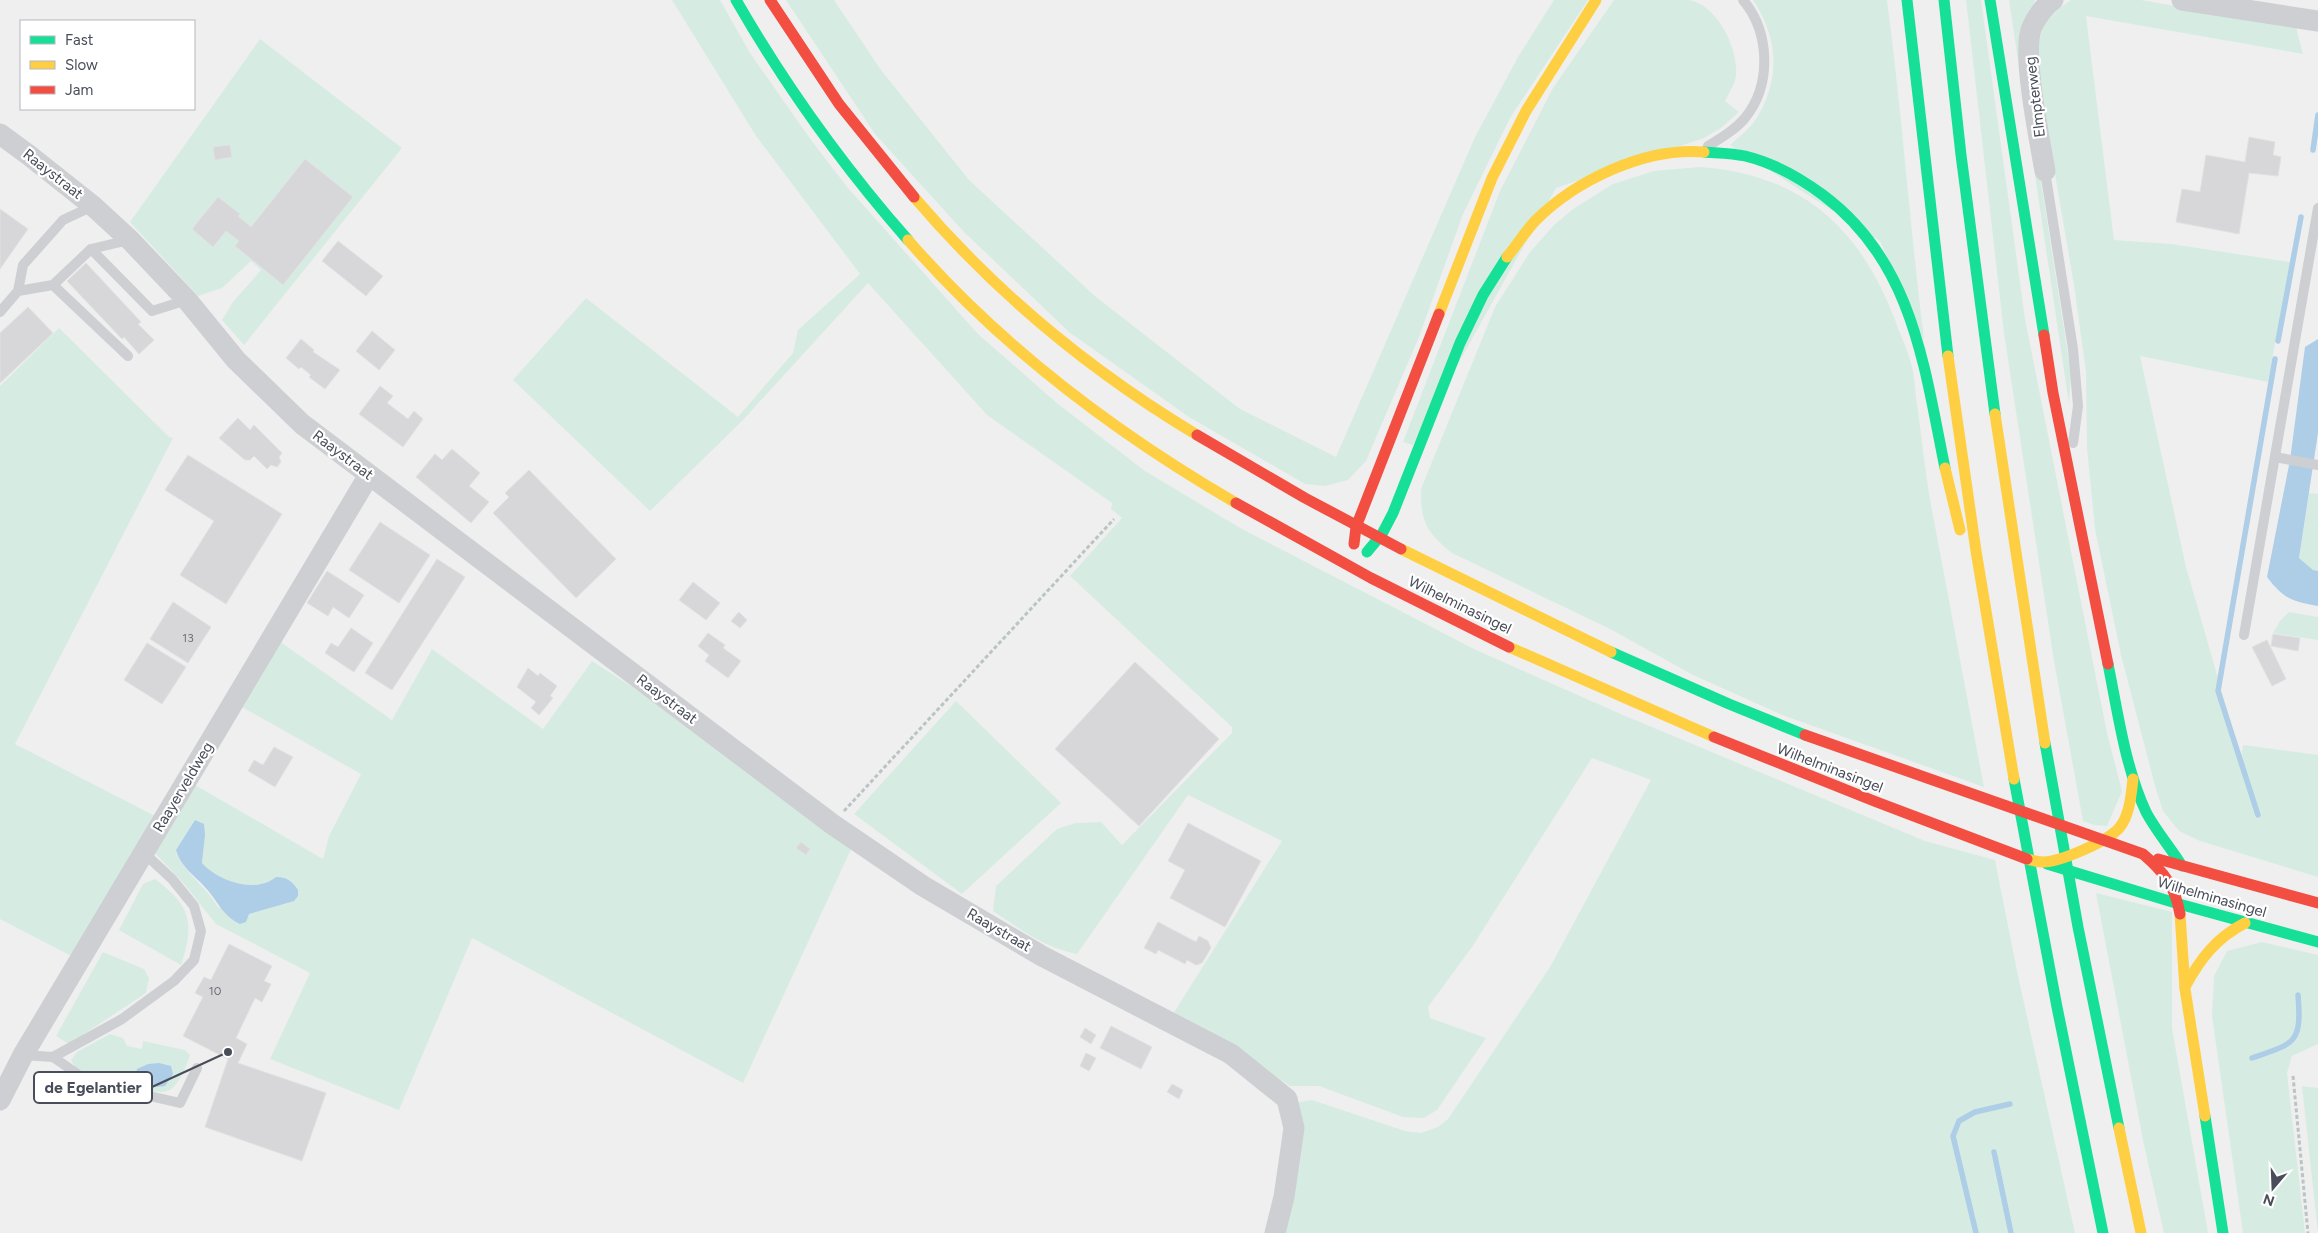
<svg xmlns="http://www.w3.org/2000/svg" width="2318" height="1233" viewBox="0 0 2318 1233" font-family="Figtree,sans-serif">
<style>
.green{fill:#d6ece3;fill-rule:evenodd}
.water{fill:#aecde6}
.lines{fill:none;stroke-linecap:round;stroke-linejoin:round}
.stream{stroke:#aecde6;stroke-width:5.5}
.building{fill:#d7d7d9;stroke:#e1e1e2}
.path{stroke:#bac4c4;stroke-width:3;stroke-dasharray:4 2.5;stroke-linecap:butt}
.lane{stroke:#cecfd2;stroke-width:10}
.street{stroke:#cecfd2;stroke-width:21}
.fast{stroke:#16e098;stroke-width:11}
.slow{stroke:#ffcf43;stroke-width:11}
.jam{stroke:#f24e42;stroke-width:11}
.labels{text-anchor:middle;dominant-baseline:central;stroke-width:4.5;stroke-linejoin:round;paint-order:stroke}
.number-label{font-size:12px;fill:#6d717a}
.street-label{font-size:15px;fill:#484d59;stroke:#fff}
.leader{fill:none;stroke:#484d59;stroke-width:2}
.callout-dot{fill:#484d59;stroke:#fff;stroke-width:2}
.callout{fill:#fff;stroke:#484d59;stroke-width:2}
.callout-label{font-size:16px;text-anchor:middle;font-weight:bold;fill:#484d59}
</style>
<rect width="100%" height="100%" fill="#efefef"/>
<!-- green -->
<g class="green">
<path d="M672 0H720L750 53 811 140 848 188 978 334 1058 404 1145 471 1242 529 1476 650 1623 715 1925 841 1995 860 2018 976 2075 1233H1280L1294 1103 1312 1100 1405 1131 1421 1133 1438 1127 1448 1119 1550 967 1651 780 1592 758 1472 947 1428 1007 1430 1018 1486 1038 1437 1110 1424 1118 1403 1117 1319 1086H1290L1216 1037 1173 1014 1282 841 1188 795 1077 954C1044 948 1020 929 993 911L996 886 1057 829 1076 823 1101 822 1122 845 1232 733V727L1070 576 1122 518 1111 509 1112 503 987 415 868 283 743 420 650 511 513 380 586 298 738 417 793 353 798 330 860 274 756 136Z"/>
<polygon points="786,0 834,0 881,70 969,180 1096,297 1240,409 1336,457 1475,137 1518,57 1554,0 1588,0 1510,118 1463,214 1419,337 1366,461 1348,480 1325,486 1305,484 1189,417 1069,332 963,231 875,134"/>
<path d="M1614 0C1638 0 1665 0 1688 0 1717 4 1739 49 1736 76 1735 84 1729 93 1725 101L1739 112 1721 128 1704 138 1556 188 1413 445 1403 442 1500 191 1553 88Z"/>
<path d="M1753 0H1887C1902 113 1910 227 1924 340L1880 241 1730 145C1740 136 1753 126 1759 114 1781 75 1777 36 1753 0Z"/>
<polygon points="1966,0 1981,0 2025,319 2107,733 2122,791 2107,826 2094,825 2083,821 2054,661 2004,333"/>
<polygon points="2009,0 2035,0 2020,47 2071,374 2069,404"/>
<path d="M2071 0H2141L2296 27 2303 54 2086 16 2114 240 2171 244 2290 262 2268 382 2140 356 2186 567 2241 758 2243 745 2318 755V877L2200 841 2179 831 2163 811 2155 786 2121 655 2095 529 2087 448 2086 372 2074 285 2035 58C2041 29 2045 17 2071 0Z"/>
<polygon points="260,39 402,148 244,345 222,320 233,302 261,270 251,261 222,288 198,296 130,222"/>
<path d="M1699 167C1805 174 1863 231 1898 328 1903 341 1909 354 1912 367 1915 379 1915 392 1917 404 1922 438 1925 472 1931 505 1949 599 1966 693 1984 787L1782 715 1693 675 1610 629 1452 553C1427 533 1420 521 1421 489L1495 307 1530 252 1554 225 1573 209 1613 184 1654 171Z"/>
<polygon points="59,328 169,437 173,438 15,744 157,817 75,958 0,919 0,386"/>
<polygon points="2309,493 2318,494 2318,571 2313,570 2299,558"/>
<polygon points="2289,612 2318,617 2318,640 2273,633 2280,621"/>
<path d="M279 641 392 720 432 649 543 729 592 661 648 697 852 847 743 1083 472 938 399 1110 270 1059 310 973 216 924 185 885 154 852 195 785 323 859 329 836 361 774 240 706ZM195 820 205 835 202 863C218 881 256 894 276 877L293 901 248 914 218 907C206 886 183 873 176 850Z"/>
<polygon points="956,701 1061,803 962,894 854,814"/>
<path d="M155 879C191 906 195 923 181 965L119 930 143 884Z"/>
<polygon points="2096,893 2172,912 2172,1028 2208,1233 2164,1233 2144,1145"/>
<polygon points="2262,942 2318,955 2318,1044 2292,1056 2287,1073 2305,1233 2243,1233 2212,1016 2214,976 2227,951"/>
<polygon points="103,952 144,969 149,978 146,993 69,1044 56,1036"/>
<path d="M110 1034 123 1038 127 1046 142 1049 143 1041 185 1050 190 1055C186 1066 179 1087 167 1091 151 1097 95 1075 76 1069L71 1060 77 1052Z"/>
<polygon points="2302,1086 2318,1088 2318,1233"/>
</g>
<!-- water -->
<g class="water">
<path d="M2318 339V433L2299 558 2313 570 2318 571V606C2291 601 2284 599 2267 577L2290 460 2305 347Z"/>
<path d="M195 820 204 824 205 835 202 863C218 881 256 894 276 877 287 877 292 881 298 890V896L294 901 249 914 246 922 240 924C225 917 220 906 210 893 198 877 182 870 176 850Z"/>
<path d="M159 1063 171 1066 173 1074 165 1086C153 1088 145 1086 135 1077L137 1069 148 1064Z"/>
</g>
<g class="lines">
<!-- stream -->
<g class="stream">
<polyline points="2313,150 2318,115"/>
<polyline points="2278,341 2301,217"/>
<polyline points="2258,815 2218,691 2275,359"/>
<path d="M2252 1058C2295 1043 2302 1044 2298 995"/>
<polyline points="1994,1152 2011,1233"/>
<polyline points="1976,1233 1953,1136 1959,1121 1975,1112 2010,1104"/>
</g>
</g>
<!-- building -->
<g class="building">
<polygon points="2249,137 2275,142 2273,155 2281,157 2278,176 2249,173 2239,234 2176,222 2182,189 2200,192 2206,155 2245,162"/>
<polygon points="230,145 232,157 215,160 213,147"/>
<polygon points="305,159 353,197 283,285 235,246 239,241 226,231 213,247 192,229 218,197 240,214 238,216 251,227"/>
<polygon points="0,209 28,229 0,269"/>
<polygon points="338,241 383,276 366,296 322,261"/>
<polygon points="86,263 141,322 138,324 154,340 139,354 124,337 122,339 67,281"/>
<polygon points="28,307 53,333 0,383 0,333"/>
<polygon points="372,331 395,350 379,370 356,351"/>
<polygon points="301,339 314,350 313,352 340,370 325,389 309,377 311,375 301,367 299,369 286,358"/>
<polygon points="380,386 393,396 387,403 408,419 414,411 423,419 403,447 359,414"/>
<polygon points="238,418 250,430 254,425 282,453 279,457 281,462 277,467 271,465 267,469 254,456 250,460 245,460 219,438"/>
<polygon points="452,449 480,473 469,486 489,502 471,523 416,477 435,454 442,460"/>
<polygon points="188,455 282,514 226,604 180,575 214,521 165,490"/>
<polygon points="529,470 616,559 576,598 493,513 509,497 505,493"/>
<polygon points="380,522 430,555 399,603 349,570"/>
<polygon points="437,559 465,577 392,690 365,673"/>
<polygon points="327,571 364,595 349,618 333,607 328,616 307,603"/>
<polygon points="693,582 720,603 706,620 679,600"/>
<polygon points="173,602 211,627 188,663 150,639"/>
<polygon points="739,612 747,620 740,628 731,621"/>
<polygon points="351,628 373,643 354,672 325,653 331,643 338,647"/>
<polygon points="708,633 725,645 723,648 741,661 728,678 705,661 709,655 698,646"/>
<polygon points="2273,634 2300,638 2298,651 2271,646"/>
<polygon points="2267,640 2286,679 2272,686 2252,647"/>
<polygon points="147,643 186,667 162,704 124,680"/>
<polygon points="1135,662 1219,739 1139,826 1055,749"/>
<polygon points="528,668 538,676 540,673 557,686 550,696 553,698 539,715 531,708 536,702 517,687"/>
<polygon points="274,747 293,757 275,787 248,771 254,760 263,765"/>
<polygon points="1188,823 1261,861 1225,927 1170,898 1185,870 1168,861"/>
<polygon points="801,842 810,849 806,855 796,848"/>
<polygon points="1158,922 1196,942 1199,936 1208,941 1211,948 1202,963 1196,965 1187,960 1185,964 1158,950 1156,954 1144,948"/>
<polygon points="229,944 272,966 264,981 271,984 262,1002 255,998 236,1038 247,1044 238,1063 326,1093 302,1161 205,1127 228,1059 183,1036 203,997 195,993 204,977 211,980"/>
<polygon points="1111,1026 1152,1047 1141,1069 1100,1048"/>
<polygon points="1085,1028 1096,1035 1091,1044 1080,1037"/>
<polygon points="1086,1053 1096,1058 1089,1071 1080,1066"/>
<polygon points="1172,1084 1183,1090 1179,1099 1167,1092"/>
</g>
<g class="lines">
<!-- path -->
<g class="path">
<polyline points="844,811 1114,519"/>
<polyline points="2293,1076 2308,1233"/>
</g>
<!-- lane -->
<g class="lane">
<path d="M1708 146C1721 138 1735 130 1745 118 1772 85 1770 32 1743 0"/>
<polyline points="2045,171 2073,349 2078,406 2073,443"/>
<polyline points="91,249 152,311 187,300"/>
<polyline points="53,285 91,249 129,240"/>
<polyline points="18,291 53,285 128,356"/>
<polyline points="0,312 18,291 23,265 63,220 93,206"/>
<polyline points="2275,457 2318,465"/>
<polyline points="2244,635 2318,208"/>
<polyline points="23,1055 53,1057 122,1019 174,981 194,960 201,931 194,906 172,879 144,853"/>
<polyline points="53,1057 89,1082 180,1103 197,1068"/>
</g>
<!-- street -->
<g class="street">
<polyline points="2182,0 2318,21"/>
<polyline points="0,134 30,156 93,206 130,240 187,300 236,360 302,424 832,824 923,886 1042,956 1231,1054 1287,1099 1294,1128 1284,1197 1275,1233"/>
<path d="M2045 171C2040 141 2021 51 2032 27 2036 18 2045 5 2053 0"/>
<polyline points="0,1100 23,1055 369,475"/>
</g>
<!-- fast -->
<g class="fast">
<path d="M736 0C785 85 843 166 908 240"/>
<polyline points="1907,0 1948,356"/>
<polyline points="1944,0 1961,155 1995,414"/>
<polyline points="1990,0 2044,335"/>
<path d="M1704 152C1717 153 1732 153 1745 156 1774 163 1800 178 1823 195 1913 262 1924 366 1945 468"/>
<polyline points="1367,552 1382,534 1393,513 1460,343 1483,295 1507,257"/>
<polyline points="1611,652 1729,704 1805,735"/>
<path d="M2108 664C2118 713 2125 767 2146 812 2156 831 2171 848 2182 866"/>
<polyline points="2045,743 2078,927 2119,1128"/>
<polyline points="2014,779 2057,1007 2103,1233"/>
<polyline points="2047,864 2179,904 2318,942"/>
<polyline points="2205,1116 2223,1233"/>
</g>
<!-- slow -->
<g class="slow">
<path d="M914 197C994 291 1092 372 1197 435"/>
<path d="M908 240C1001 347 1114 432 1236 503"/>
<path d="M1507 257C1516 246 1525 232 1535 221 1576 180 1645 147 1704 152"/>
<polyline points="1439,314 1492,178 1526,111 1596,0"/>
<polyline points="1948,356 1976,551 2014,779"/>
<polyline points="1995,414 2045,743"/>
<polyline points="1945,468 1960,530"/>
<polyline points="1401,549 1611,652"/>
<polyline points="1509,647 1714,737"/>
<path d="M2027 859C2032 860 2037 862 2043 862 2060 862 2109 841 2120 827 2130 814 2131 795 2133 779"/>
<polyline points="2180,914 2185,989 2205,1116"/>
<path d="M2185 987C2200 959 2216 938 2245 923"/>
<polyline points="2119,1128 2141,1233"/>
</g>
<!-- jam -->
<g class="jam">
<polyline points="770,0 839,104 914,197"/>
<polyline points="2044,335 2053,393 2108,664"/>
<polyline points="1197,435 1305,498 1401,549"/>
<polyline points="1236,503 1371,578 1509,647"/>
<polyline points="1354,544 1356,527 1439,314"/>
<path d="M1805 735 2143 854C2164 872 2175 886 2180 914"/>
<polyline points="1714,737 1874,801 2027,859"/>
<polyline points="2158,859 2318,903"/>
</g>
</g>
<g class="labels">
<!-- number labels -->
<g class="number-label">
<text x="188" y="638">13</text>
<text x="215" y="991">10</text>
</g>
<!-- street labels -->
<g class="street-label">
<text transform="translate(2035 97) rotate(-97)">Elmpterweg</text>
<text transform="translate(53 174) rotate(38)">Raaystraat</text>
<text transform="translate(343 455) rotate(37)">Raaystraat</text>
<text transform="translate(1460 605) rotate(26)">Wilhelminasingel</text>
<text transform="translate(667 699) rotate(37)">Raaystraat</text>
<text transform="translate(1830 768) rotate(21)">Wilhelminasingel</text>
<text transform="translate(183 787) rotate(-59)">Raayerveldweg</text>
<text transform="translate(2212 897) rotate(16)">Wilhelminasingel</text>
<text transform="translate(999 930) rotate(30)">Raaystraat</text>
</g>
</g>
<!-- callouts -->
<path class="leader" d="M228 1052L152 1087"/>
<circle class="callout-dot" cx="228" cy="1052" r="5"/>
<rect class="callout" x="34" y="1072" width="118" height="31" rx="5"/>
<g class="callout-label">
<text x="93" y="1093">de Egelantier</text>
</g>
<!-- legend -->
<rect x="20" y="20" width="175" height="90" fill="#ffffff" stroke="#b6b8bd"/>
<rect x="30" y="36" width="25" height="8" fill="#16e098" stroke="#b6b8bd"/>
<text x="65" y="45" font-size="15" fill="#484d59">Fast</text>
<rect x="30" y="61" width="25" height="8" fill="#ffcf43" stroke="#b6b8bd"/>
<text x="65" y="70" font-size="15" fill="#484d59">Slow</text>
<rect x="30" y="86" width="25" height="8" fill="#f24e42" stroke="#b6b8bd"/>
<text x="65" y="95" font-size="15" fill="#484d59">Jam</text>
<!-- north arrow -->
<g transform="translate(2273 1188) rotate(199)" stroke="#ffffff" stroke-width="4" paint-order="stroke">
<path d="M0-4L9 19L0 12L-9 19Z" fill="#484d59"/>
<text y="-8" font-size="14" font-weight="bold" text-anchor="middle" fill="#484d59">N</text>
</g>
</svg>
